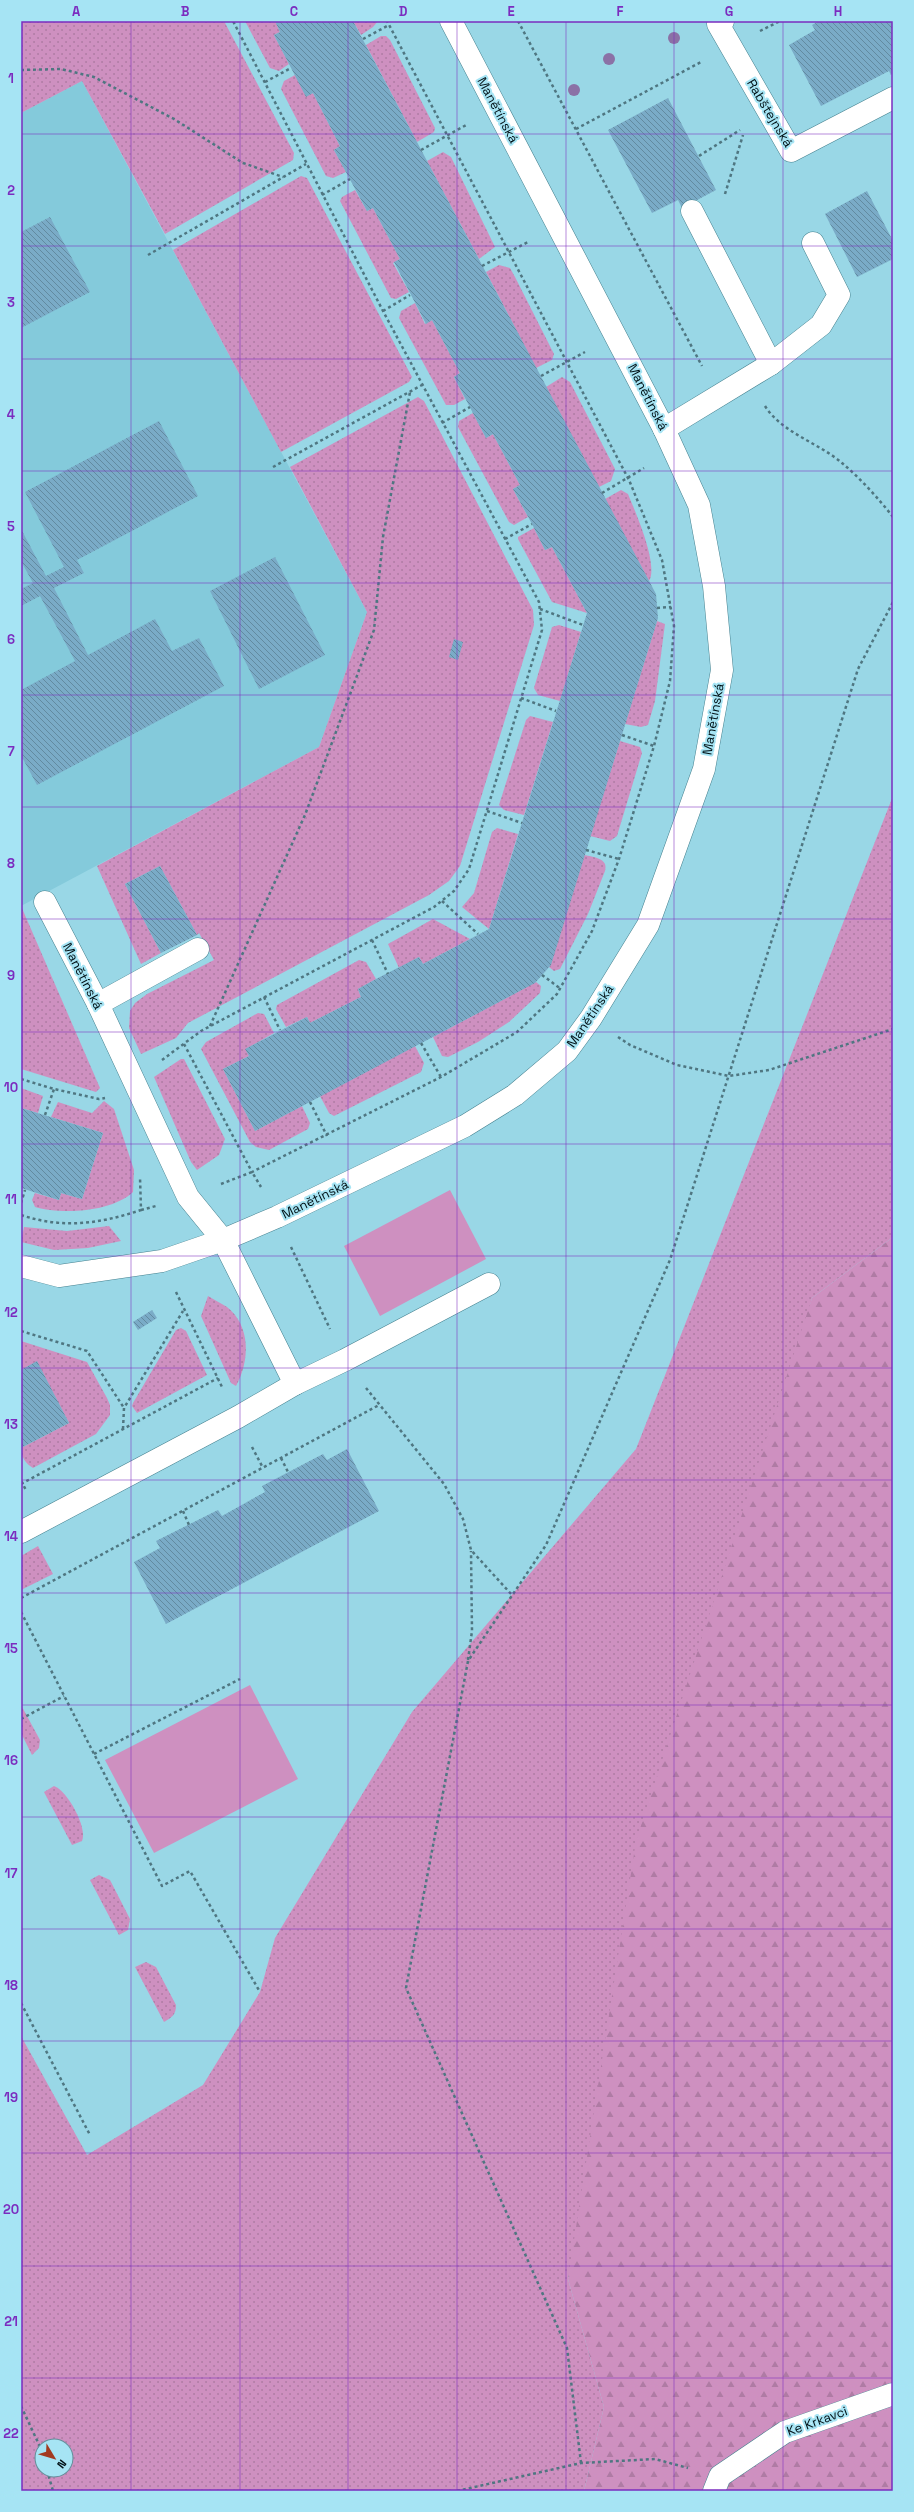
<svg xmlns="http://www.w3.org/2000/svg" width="914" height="2512" viewBox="0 0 914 2512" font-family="'Space Grotesk',sans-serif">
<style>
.built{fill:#84cadb}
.grass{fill:url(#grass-dots);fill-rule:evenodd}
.forest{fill:url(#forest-firs)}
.garden{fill:#ce90c0}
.building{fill:url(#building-back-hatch)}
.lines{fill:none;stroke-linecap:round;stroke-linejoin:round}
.service-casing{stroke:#45818f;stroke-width:23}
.minor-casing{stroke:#45818f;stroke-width:23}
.path{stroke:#4f7681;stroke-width:2.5;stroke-dasharray:3 3;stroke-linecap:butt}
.service{stroke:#fff;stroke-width:22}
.minor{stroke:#fff;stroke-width:22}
.tree{fill:#8b71a6}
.grid{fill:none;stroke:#7b2cbf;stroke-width:1;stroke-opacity:0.55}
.labels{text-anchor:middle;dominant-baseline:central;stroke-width:4;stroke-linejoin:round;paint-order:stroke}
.street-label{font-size:13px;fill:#001015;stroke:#a6e4f4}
.neatline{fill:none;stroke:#7b2cbf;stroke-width:1.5}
.grid-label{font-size:13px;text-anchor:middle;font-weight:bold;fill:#7b2cbf}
</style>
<defs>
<pattern id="grass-dots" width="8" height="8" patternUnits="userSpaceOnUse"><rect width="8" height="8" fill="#ce90c0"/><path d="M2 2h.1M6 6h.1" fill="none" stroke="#af7ba4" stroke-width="1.8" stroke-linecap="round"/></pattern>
<pattern id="forest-firs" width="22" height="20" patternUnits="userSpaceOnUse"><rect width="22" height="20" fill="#ce90c0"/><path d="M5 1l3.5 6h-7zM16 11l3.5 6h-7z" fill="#af7ba4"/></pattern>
<pattern id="building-back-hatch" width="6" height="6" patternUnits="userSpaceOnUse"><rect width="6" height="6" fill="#7aabc7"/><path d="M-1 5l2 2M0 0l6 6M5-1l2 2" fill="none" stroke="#628aa0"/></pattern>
</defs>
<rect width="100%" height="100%" fill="#99d7e6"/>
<!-- built -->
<polygon class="built" points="82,81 367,612 319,747 21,906 21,113"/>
<!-- grass -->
<g class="grass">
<polygon points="21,21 224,21 294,153 293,160 165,234 82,81 21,113"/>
<polygon points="245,21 275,21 280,32 274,35 289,64 279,71 270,68"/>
<polygon points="353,21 378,21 373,27 361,35"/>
<polygon points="381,36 386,36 390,40 435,128 434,132 417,142 366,45"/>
<polygon points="295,75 306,96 313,93 340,146 334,150 346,172 333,178 326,176 281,89 284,81"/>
<polygon points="443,152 451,157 495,247 479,259 427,161"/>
<polygon points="301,176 307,178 412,377 409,382 281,452 173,250"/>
<polygon points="355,190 367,211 373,208 400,259 393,263 409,292 396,299 391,298 340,201 342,197"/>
<polygon points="499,265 510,268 515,277 554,354 552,360 536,368 486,272"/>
<polygon points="415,303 425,324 432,320 460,373 454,377 465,399 454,405 446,405 399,318 401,311"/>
<polygon points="562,377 570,382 615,469 611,481 599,487 546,387"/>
<polygon points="418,397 424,401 533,610 534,625 460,866 449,881 429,895 188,1023 176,1038 141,1054 129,1028 130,1011 135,1003 147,994 214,960 199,933 197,935 160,866 125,884 161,953 141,964 97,866 319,747 367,612 290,467"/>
<polygon points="473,413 486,438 493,434 520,485 513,489 528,517 514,525 509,522 458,427 459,421"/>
<path d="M621 490 628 494C635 511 659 565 649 581L605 499Z"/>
<polygon points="534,528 545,550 552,547 587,613 552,602 518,539 518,537"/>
<polygon points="657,621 665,624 655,701 648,725 641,727 625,724"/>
<polygon points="559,625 581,632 560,701 538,695 534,688 552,627"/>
<polygon points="530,716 553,722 524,815 504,810 499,805 526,720"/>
<polygon points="620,741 640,747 642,753 617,836 610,841 590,836"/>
<path d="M893 796V1237L812 1298 568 2279 604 2407 584 2491H21V2036L87 2155 203 2085 260 1992 275 1938 412 1712 636 1449ZM42 2446H66V2470H42Z"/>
<polygon points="497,828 518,834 489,929 462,907 474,893 492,832"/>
<path d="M584 855C593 857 609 858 605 871L588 914 560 969 554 971 549 967Z"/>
<polygon points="21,906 100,1088 96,1092 21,1069"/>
<polygon points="433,919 470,939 423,964 419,957 399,968 388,944"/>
<polygon points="359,960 366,962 376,979 358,989 361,997 310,1023 307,1017 286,1027 276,1009 277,1005"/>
<polygon points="536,982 541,986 540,993 509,1022 478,1042 448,1057 442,1056 433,1037"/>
<polygon points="258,1013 264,1014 274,1033 246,1049 249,1056 223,1069 255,1131 302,1106 310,1123 308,1129 269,1150 256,1147 250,1142 201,1049 206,1042"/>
<polygon points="415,1046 424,1063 421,1072 334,1116 329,1113 320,1096"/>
<polygon points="181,1059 184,1059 225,1139 219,1155 197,1170 191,1162 154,1077"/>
<polygon points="21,1088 43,1096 38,1113 21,1108"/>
<path d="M104 1101 114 1109 134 1170 133 1192C112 1212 62 1215 35 1207L32 1200 35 1193 59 1200 61 1193 82 1199 103 1133 51 1117 58 1102 92 1113Z"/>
<polygon points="109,1226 121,1241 88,1248 54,1250 21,1242 24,1227 67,1231"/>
<path d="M208 1296C214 1300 221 1303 227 1307 251 1326 250 1361 236 1386L231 1383 201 1316Z"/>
<polygon points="181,1328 186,1331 207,1375 137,1413 132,1406 133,1403 176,1330"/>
<path d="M21 1341 87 1362 107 1398 110 1405V1415L96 1434 33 1468C26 1464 21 1457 21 1448L69 1423 37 1362 21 1370Z"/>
<polygon points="38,1546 53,1574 21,1590 21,1556"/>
<polygon points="21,1705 40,1740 39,1748 32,1755 21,1733"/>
<path d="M54 1786C67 1790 88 1828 82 1841L72 1845 44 1792Z"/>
<polygon points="99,1875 110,1880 130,1919 128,1930 119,1935 90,1880"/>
<path d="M146 1962 156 1967 176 2005C176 2015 172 2017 164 2022L135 1967Z"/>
</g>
<!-- forest -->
<polygon class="forest" points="893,1237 893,2491 584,2491 604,2407 568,2279 636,1841 812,1298"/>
<!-- garden -->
<g class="garden">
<polygon points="450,1190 486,1259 380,1316 344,1246"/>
<polygon points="250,1685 298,1779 154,1853 105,1760"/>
</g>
<!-- building -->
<g class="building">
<polygon points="275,21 353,21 656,594 658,618 551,965 535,983 255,1131 223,1069 249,1056 245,1049 307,1017 310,1023 361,997 358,989 376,979 419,957 423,964 489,929 587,613 552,547 545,550 532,524 513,489 520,485 493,434 486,438 454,377 460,373 432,320 426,324 394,262 400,259 373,208 367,211 334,150 340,146 313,93 306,97 274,35 280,32"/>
<polygon points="819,21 893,21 893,73 891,75 889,71 821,106 789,45 815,30 812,25"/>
<polygon points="668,98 716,190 682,208 678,200 652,213 608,130"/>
<polygon points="867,191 893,241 893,259 857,277 825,214"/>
<polygon points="50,217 90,292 21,328 21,232"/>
<polygon points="159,421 198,496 77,560 84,573 54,588 88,655 155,619 172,651 199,638 224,686 37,785 23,759 21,760 21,690 75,661 40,596 21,606 21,589 33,583 21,561 21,529 46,576 64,567 25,492"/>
<polygon points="275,557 325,655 259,689 210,591"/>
<polygon points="454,639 463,642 458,660 449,657"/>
<polygon points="160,866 197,935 161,953 125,884"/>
<polygon points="21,1108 103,1133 82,1199 61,1193 59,1200 21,1188"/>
<polygon points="152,1310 157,1318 138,1330 133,1322"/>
<polygon points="37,1361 69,1423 21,1448 21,1370"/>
<polygon points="347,1449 379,1511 166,1624 134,1562 160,1548 156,1541 218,1510 222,1516 247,1502 265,1492 262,1486 323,1454 327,1460"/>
</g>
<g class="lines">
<!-- service casing -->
<g class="service-casing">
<g id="service">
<polyline points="692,211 771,364"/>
<polyline points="664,429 771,364 821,325 839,295 813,243"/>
<polyline points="98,1004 198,949"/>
<polyline points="223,1240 295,1384"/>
<polyline points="21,1532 238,1417 295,1384 345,1360 489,1284"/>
</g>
</g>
<!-- minor casing -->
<g class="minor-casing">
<g id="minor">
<polyline points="723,21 718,24 791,151 893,98"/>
<polyline points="45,902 98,1004 188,1197 223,1240"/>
<polyline points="21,1266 59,1276 162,1261 223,1240 277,1217 465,1126 515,1095 567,1051 591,1018 648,925 704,769 722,670 714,586 699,505 664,429 451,21"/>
<polyline points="714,2491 720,2476 785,2432 893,2394"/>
</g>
</g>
<!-- path -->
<g class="path">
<polyline points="518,21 702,366"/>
<polyline points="760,31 780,21"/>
<polyline points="363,39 389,25"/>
<polyline points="21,70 61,69 94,77 174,119 243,163 283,177"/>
<polyline points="265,82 291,68"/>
<polyline points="576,129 701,62"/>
<polyline points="421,150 468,124"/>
<polyline points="699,156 740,130"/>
<polyline points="725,194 743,135"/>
<polyline points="322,195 350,179"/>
<polyline points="148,255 306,164"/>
<polyline points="482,266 528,242"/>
<polyline points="383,311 410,295"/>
<polyline points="541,376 585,352"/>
<path d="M765 406C782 433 819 443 842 463 860 478 879 499 893 517"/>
<polyline points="442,423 470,407"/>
<polyline points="273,467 422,385"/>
<polyline points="602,493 644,468"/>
<polyline points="505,539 532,524"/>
<polyline points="657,608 671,607"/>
<polyline points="540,609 583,625"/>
<polyline points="521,698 556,711"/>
<polyline points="622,735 654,746"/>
<polyline points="487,811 522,823"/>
<polyline points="586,850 619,859"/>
<polyline points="442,901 478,934"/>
<polyline points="372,940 388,974"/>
<polyline points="542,975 561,989"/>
<polyline points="264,997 280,1030"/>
<polyline points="210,1026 305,815 374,630 383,537 410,392"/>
<polyline points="618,1037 630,1045 677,1065 729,1076 769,1070 893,1029"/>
<polyline points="421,1043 441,1077"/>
<polyline points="184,1044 252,1172 441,1077 517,1032 557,994 592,931 619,859 654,746 670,681 674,626 662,560 629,480 387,21"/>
<polyline points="162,1060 201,1031 434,907 454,891 469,869 542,630 539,602 383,311 233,21"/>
<polyline points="21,1079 54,1089 99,1099 105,1098"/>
<polyline points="310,1102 327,1136"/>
<polyline points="45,1115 54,1089"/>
<polyline points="221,1184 252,1172 261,1187"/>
<polyline points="21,1203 25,1190"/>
<polyline points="141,1210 156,1206"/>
<path d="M21 1215C63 1229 99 1224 141 1210L140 1177"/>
<polyline points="291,1247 330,1329"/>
<polyline points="176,1292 222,1387"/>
<polyline points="21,1331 87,1351 124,1408"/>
<polyline points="366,1388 444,1484 463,1519 471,1550 512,1595"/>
<polyline points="123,1429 124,1408 183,1311"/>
<polyline points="252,1447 263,1468"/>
<polyline points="281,1458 288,1472"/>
<polyline points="21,1481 26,1490"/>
<polyline points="21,1484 218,1378"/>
<polyline points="183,1511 189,1525"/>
<polyline points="21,1598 379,1405"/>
<polyline points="21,1612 162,1886 190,1871 260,1992"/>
<polyline points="468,1660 472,1631 471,1551"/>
<polyline points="21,1719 64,1696"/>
<polyline points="94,1754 240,1679"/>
<polyline points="21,2003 90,2135"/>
<polyline points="21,2406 42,2451"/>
<polyline points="581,2463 567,2348 406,1988 468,1661 546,1545 670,1260 858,669 893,602"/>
<polyline points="47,2470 53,2491"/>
<polyline points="457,2491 581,2463 655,2459 688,2468"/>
</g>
<!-- service -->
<use href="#service" class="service"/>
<!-- minor -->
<use href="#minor" class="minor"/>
</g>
<!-- trees -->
<g class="tree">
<circle cx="674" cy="38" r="6"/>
<circle cx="609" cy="59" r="6"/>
<circle cx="574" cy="90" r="6"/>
</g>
<!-- grid -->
<path class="grid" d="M131 21V2491M240 21V2491M348 21V2491M457 21V2491M566 21V2491M674 21V2491M783 21V2491M21 134H893M21 246H893M21 359H893M21 471H893M21 583H893M21 695H893M21 807H893M21 919H893M21 1032H893M21 1144H893M21 1256H893M21 1368H893M21 1480H893M21 1593H893M21 1705H893M21 1817H893M21 1929H893M21 2041H893M21 2153H893M21 2266H893M21 2378H893"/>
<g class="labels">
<!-- street labels -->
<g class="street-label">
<text transform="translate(498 110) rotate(62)">Manětínská</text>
<text transform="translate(770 113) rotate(59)">Rabštejnská</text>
<text transform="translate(648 397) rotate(63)">Manětínská</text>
<text transform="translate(713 719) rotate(-80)">Manětínská</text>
<text transform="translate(83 976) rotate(63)">Manětínská</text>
<text transform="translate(590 1016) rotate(-56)">Manětínská</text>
<text transform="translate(315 1199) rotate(-26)">Manětínská</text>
<text transform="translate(817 2421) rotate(-20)">Ke Krkavci</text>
</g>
</g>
<!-- border -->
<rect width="914" height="2512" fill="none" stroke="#a6e4f4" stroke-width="44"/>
<!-- north arrow -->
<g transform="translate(54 2458) rotate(128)"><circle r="19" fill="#a6e4f4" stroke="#648f9b"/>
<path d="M0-3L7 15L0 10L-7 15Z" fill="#a23a20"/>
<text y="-6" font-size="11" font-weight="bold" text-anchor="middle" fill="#001015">N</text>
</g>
<rect x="22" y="22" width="870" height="2468" class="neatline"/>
<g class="grid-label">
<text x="76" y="16">A</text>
<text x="185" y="16">B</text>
<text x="294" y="16">C</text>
<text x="403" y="16">D</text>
<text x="511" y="16">E</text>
<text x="620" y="16">F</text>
<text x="729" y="16">G</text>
<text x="838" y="16">H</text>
<text x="11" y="83">1</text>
<text x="11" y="195">2</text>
<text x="11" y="307">3</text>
<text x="11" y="419">4</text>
<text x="11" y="531">5</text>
<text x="11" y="644">6</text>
<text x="11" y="756">7</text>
<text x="11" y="868">8</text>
<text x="11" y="980">9</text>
<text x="11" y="1092">10</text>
<text x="11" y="1204">11</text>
<text x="11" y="1317">12</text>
<text x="11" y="1429">13</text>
<text x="11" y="1541">14</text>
<text x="11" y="1653">15</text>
<text x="11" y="1765">16</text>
<text x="11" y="1878">17</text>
<text x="11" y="1990">18</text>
<text x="11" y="2102">19</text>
<text x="11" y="2214">20</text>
<text x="11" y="2326">21</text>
<text x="11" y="2438">22</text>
</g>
</svg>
